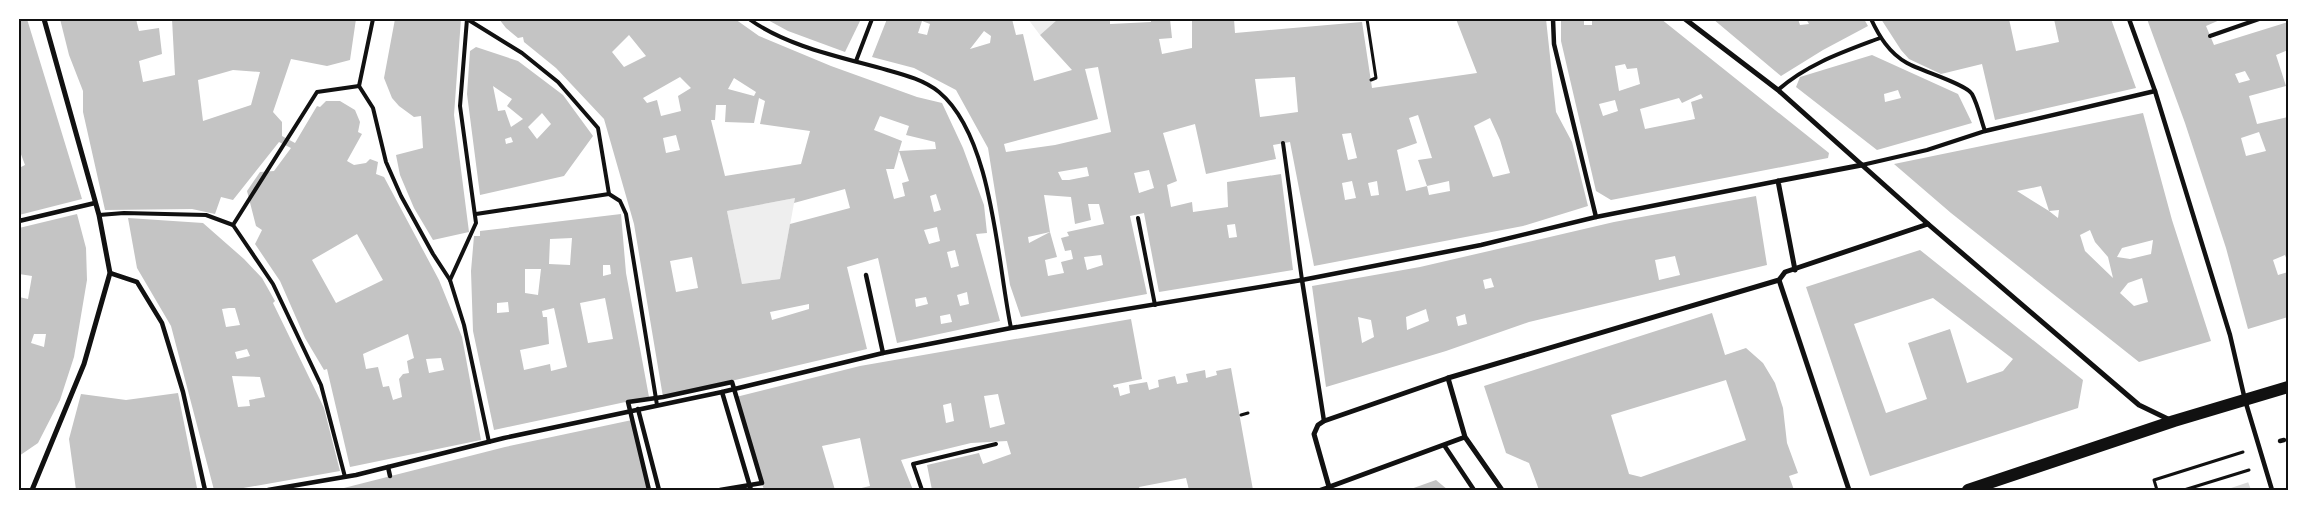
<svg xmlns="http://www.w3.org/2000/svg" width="2307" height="509" viewBox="0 0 2307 509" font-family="Mulish,sans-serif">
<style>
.green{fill:#eee}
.water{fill:#d9d9d9}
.pier{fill:#fff}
.building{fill:#c4c4c4;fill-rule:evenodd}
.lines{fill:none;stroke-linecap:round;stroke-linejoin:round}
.path{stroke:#111;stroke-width:3}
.service{stroke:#111;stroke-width:4}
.pedestrian{stroke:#111;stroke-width:4.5}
.minor{stroke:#111;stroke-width:5}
.primary{stroke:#111;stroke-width:12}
.neatline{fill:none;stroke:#111;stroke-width:2}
</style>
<rect width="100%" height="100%" fill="#fff"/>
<!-- green -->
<g class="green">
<polygon points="1028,19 1058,19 1040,35"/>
<polygon points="795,198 780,279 742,284 727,211"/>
</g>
<!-- water -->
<polygon class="water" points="2288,469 2288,490 2225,490"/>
<!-- pier -->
<polygon class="pier" points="2286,467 2288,490 2251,490 2247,479"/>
<!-- building -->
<g class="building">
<polygon points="19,19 27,19 82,199 19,215 19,168 25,165 19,149"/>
<path d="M60 19H136L139 31 159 28 162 54 139 61 143 82 175 75 172 19H356L350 60 327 66 291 59 273 112 282 122V136L295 143 317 106 320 107 326 101H340L355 110 360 122 358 132 362 134 347 161 354 165 366 163 370 159 378 162 376 174 384 177 439 280 462 337 481 440 350 467 327 369 324 370 305 338 280 281 255 244 262 230 256 226 247 191 260 172 274 171 291 148 279 142 233 200 221 197 215 214 192 209 105 210 83 112V91L69 55ZM233 70 260 72 251 105 203 121 198 80ZM357 234 383 280 336 303 312 260ZM408 334 414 358 407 361 409 373 403 374 399 379 402 397 393 400 389 386 383 387 378 367 366 369 363 354ZM441 358 444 370 429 373 426 359Z"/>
<polygon points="395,19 461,19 454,115 469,232 433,240 414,208 400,175 396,155 423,148 421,116 414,117 399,106 392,98 384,78"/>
<path d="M499 19H735L759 36 831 66 917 97 942 103 963 148 984 205 987 233 976 234 1000 321 897 343 878 258 847 267 867 349 663 397 634 224 604 119 556 68 524 42 523 37 518 38 506 28ZM629 35 646 56 624 67 612 52ZM680 77 691 88 678 96 681 111 661 116 657 100 647 103 643 98ZM734 78 756 92 754 96 728 89ZM759 98 765 101 760 124 810 131 801 164 725 176 711 120H715L716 105H726L725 122 754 123ZM880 116 909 126 906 135 935 142 936 149 899 151 909 181 902 183 905 196 894 199 886 169H894L899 151 902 141 874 130ZM676 135 680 150 666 153 663 138ZM845 189 850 208 790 224 780 279 742 284 727 211 795 198 794 203ZM936 194 941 210 934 212 930 196ZM937 227 940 241 929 244 924 230ZM955 250 959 266 951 268 947 252ZM692 257 698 288 676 292 670 261ZM967 292 969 304 960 306 957 295ZM926 297 928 304 916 307 915 299ZM809 304V309L772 320 770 312ZM950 314 952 322 941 324 940 316Z"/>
<polygon points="766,19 861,19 845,52 788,31"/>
<path d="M887 19H1012L1016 35 1023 34 1034 81 1072 70 1040 35 1058 19H1110V24L1151 22V19H1170L1172 38 1159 39 1162 54 1192 48V19H1234L1235 33 1362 22 1372 88 1477 73 1456 19H1546L1556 112 1572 142 1588 206 1523 226 1314 266 1290 142 1273 145 1276 159 1206 174 1195 124 1163 133 1177 181 1167 185 1171 207 1192 202 1193 212 1228 207 1227 182 1281 174 1293 270 1159 292 1144 213 1130 216 1147 294 1021 317 1010 285 988 148 956 90 914 68 872 57ZM922 21 930 24 927 35 918 33ZM984 31 991 36 990 43 970 49ZM1098 67 1111 132 1055 145 1006 152 1004 144 1098 119 1085 69ZM1295 77 1298 112 1260 117 1255 79ZM1418 115 1432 158 1418 160 1427 186 1449 181 1450 191 1429 195 1427 186 1406 191 1397 150 1417 143 1409 118ZM1490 118 1500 140 1510 173 1493 177 1474 126ZM1351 133 1357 158 1348 160 1342 134ZM1087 167 1089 176 1069 180H1062L1058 172ZM1149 170 1154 188 1139 193 1134 173ZM1352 181 1356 198 1345 200 1342 183ZM1377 181 1379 195 1371 196 1368 183ZM1044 195 1071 197 1075 224 1091 220 1088 204H1099L1104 224 1067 232 1069 236 1061 238 1065 251 1071 250 1073 259 1061 262 1064 273 1048 276 1045 260 1057 257 1050 232 1029 243 1028 237 1050 232ZM1235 224 1237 237 1229 238 1227 225ZM1101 255 1103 265 1087 270 1084 257Z"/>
<path d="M1561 19H1584V25H1592V19H1661L1829 153 1828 158 1611 200 1596 191 1561 41ZM1625 64 1627 69 1637 68 1640 84 1619 91 1615 66ZM1701 94 1703 98 1691 102 1695 119 1645 129 1640 109 1679 98 1682 103ZM1615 100 1618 111 1603 116 1599 104Z"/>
<polygon points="1713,19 1798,19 1800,25 1809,24 1806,19 1864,19 1868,26 1823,50 1781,76"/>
<polygon points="1881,19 2009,19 2016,51 2059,42 2054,19 2111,19 2136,88 1995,120 1982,64 1941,74 1909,59 1901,50"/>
<path d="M2147 19H2222L2206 26 2214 45 2288 22V50L2276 55 2286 86 2249 96 2257 124 2288 117V263L2285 255 2273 260 2278 275 2288 272V317L2248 329 2226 248 2185 123ZM2245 71 2250 80 2239 83 2235 74ZM2259 132 2266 151 2246 156 2241 138Z"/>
<path d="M476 47 518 61 563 95 593 136 564 176 480 195 467 94 470 51ZM493 86 512 99 507 106 523 119 511 127 505 110 498 111ZM542 113 551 124 537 139 528 127ZM511 137 513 142 506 144 505 139Z"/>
<path d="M1872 55 1958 94 1972 123 1877 150 1796 87 1800 77ZM1898 90 1901 98 1885 102 1884 94Z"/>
<path d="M2143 113 2172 220 2211 341 2139 362 1951 213 1894 164ZM2041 186 2049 211 2017 191ZM2059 210 2058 218 2049 211ZM2090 230 2095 242 2108 257 2113 278 2085 251 2080 235ZM2153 240 2151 254 2130 259 2117 257 2122 248ZM2142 278 2148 302 2134 306 2120 293 2128 283Z"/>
<path d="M1756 196 1767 265 1529 322 1446 351 1326 387 1312 286 1420 267 1614 222ZM1675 256 1680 275 1659 280 1655 260ZM1491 278 1494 287 1485 289 1483 280ZM1426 309 1429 321 1407 330 1406 317ZM1465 314 1467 324 1458 326 1456 317ZM1358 317 1371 320 1374 337 1362 343Z"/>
<path d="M77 214 86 248 87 280 74 357 60 400 38 443 19 456V297L28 299 32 276 19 274V228ZM34 334H46L44 347 31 343Z"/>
<path d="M621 214 626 273 649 397 494 430 473 331 471 271 474 236H480V231ZM572 238 570 265 549 264 550 239ZM603 265H610L611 274 603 276ZM525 269H541L538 295 525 293ZM605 298 613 339 588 343 580 303ZM508 302 509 312 497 313V303ZM554 308 567 367 551 371 550 364 524 370 520 350 549 344 547 317H543L542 311Z"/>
<path d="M128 218 203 223 244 259 262 278 275 301 273 303 324 408 340 471 232 490H214L171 326 137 268ZM229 308H235L240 325 226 327 222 309ZM247 349 250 356 237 359 235 352ZM232 376 260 377 265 397 249 400 250 406 238 407Z"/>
<path d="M1920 250 2083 380 2078 408 1870 476 1806 287ZM1933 298 2013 359 2003 371 1967 383 1950 329 1908 343 1927 399 1886 413 1854 324Z"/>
<path d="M1712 313 1725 355 1746 348 1763 363 1775 383 1783 408 1787 443 1798 473 1789 476 1794 490H1539L1529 463 1506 453 1484 386ZM1726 380 1746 440 1641 477 1629 474 1611 415Z"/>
<path d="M1131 319 1142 379 1113 385 1114 388 1118 387 1120 396 1130 393 1129 385 1147 382 1149 390 1159 387 1158 380 1175 376 1177 384 1188 382 1186 374 1205 370 1206 378 1217 375 1216 371 1231 368 1253 490H1189L1186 478 1139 487 1140 490H932L927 465 979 453 983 464 1011 454 1007 441 971 443 901 460 913 490H853L870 486 860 438 822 446 835 490H764L736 397 860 366ZM998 394 1005 424 990 428 984 396ZM951 403 954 421 946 423 943 405Z"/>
<polygon points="178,393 197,488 188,490 76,490 69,439 81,394 126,400"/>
<polygon points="632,420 648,488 336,490 505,447"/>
<polygon points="1436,480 1448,490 1408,490"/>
</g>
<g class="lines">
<!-- path -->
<g class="path">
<polyline points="1367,19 1376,78 1371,80"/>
<polyline points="1241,415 1248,413"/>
<polyline points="2157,490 2154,480 2243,452"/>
<polyline points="2184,490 2249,470"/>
</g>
<!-- service -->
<g class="service">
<polyline points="467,19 522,53 558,82 598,128 609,194 620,201 626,214 657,405"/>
<path d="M749 19C788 47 841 57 887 70 905 75 924 80 939 92 993 137 997 261 1011 328"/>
<polyline points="2210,36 2259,19"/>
<polyline points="856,61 872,19"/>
<polyline points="359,86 373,108 386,162 401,196 433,254 450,280 464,325 489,442"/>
<polyline points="359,86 373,19"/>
<path d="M1778 90C1807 64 1843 52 1880 38"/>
<polyline points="1283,143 1302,280"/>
<path d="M1862 165 1927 150 1985 131C1981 120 1978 105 1972 94 1966 84 1921 71 1907 63 1889 53 1879 36 1871 19"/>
<polyline points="476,214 609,194"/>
<polyline points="99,215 124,213 206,215 233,225 317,92 359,86"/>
<polyline points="1138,218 1155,305"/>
<polyline points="233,225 273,284 321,385 345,477"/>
<polyline points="450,280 476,223 460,106 467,19"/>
<polyline points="922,490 913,464 996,444"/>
<polyline points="1320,490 1329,487"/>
</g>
<!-- pedestrian -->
<g class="pedestrian">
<polyline points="1553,19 1554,44 1596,217"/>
<polyline points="2129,19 2155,91 2230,335 2245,400 2272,490"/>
<polyline points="1985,131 2155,91"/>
<polyline points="19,221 95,203"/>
<polyline points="110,273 137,282 162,323 183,392 205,490"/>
<polyline points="866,275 883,353"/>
<polyline points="1302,280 1324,421"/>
<polyline points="722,392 751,490"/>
<polyline points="638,409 659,490"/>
<polyline points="2280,441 2284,440"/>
<polyline points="1444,445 1474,490"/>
<polyline points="388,467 390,476"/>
<polyline points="268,490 356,475 504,438 722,392 883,353 1011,328 1302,280 1481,245 1596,217 1778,181"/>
<polyline points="649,490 628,402 663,397 732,382 762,483 720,490"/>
</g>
<!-- minor -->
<g class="minor">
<polyline points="1685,19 1778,90 1928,224 2139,405 2168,419"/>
<polyline points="1795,270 1778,181 1862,165"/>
<polyline points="1779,280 1849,490"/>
<polyline points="1448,378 1779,280 1785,272 1928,224"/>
<polyline points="1465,437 1329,487 1314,434 1318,425 1324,421 1448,378 1465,437 1502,490"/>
<polyline points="32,490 84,364 110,273 99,215 44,19"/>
</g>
<!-- primary -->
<polyline class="primary" points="1968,490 2174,421 2288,387"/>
</g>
<!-- border -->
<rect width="2307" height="509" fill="none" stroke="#ffffff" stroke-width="40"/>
<rect x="20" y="20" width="2267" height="469" class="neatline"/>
</svg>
